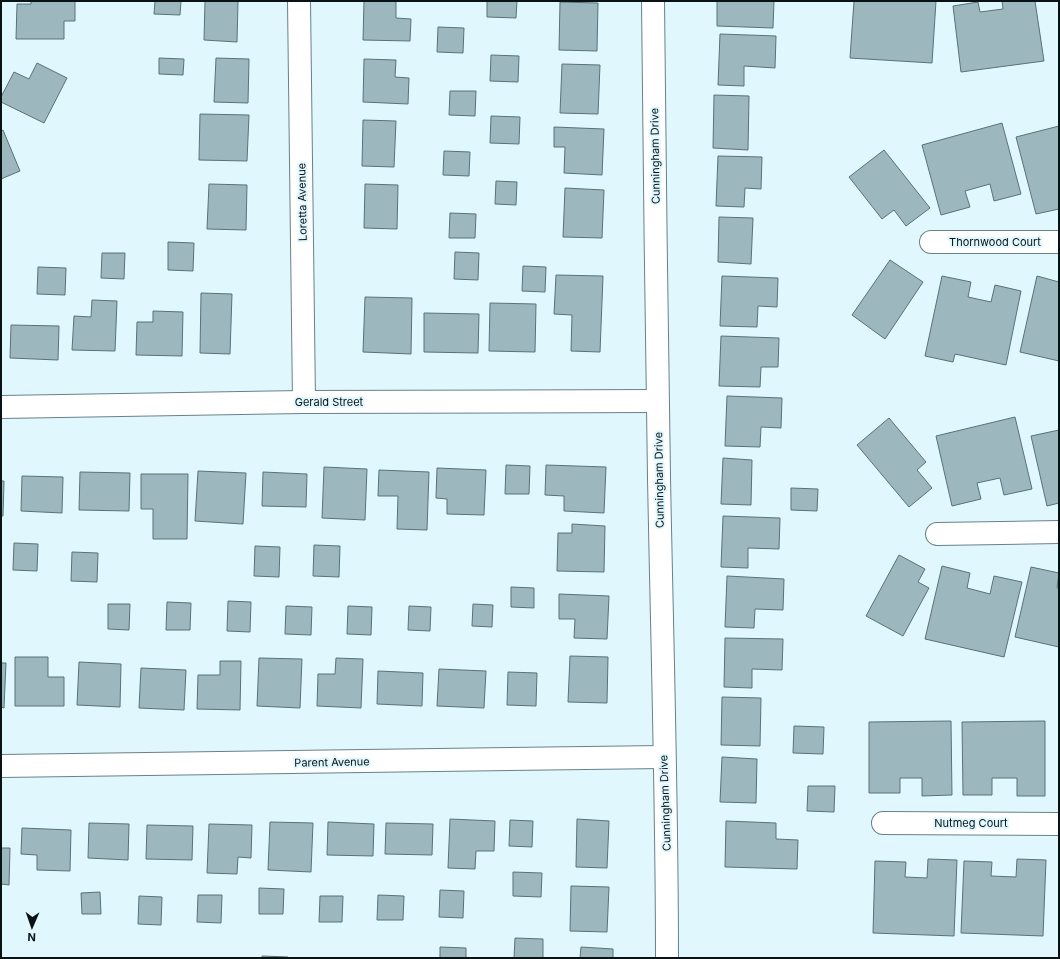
<svg xmlns="http://www.w3.org/2000/svg" width="1060" height="959" viewBox="0 0 1060 959" font-family="Inter,sans-serif">
<style>
.building{fill:#9cb7be;stroke:#597279}
.lines{fill:none;stroke-linecap:round;stroke-linejoin:round}
.minor-casing{stroke:#688188;stroke-width:24}
.minor{stroke:#fff;stroke-width:22}
.labels{text-anchor:middle;dominant-baseline:central;stroke-width:4;stroke-linejoin:round;paint-order:stroke}
.street-label{font-size:11px;fill:#091315;stroke:#e0f7fd}
</style>
<rect width="100%" height="100%" fill="#e0f7fd"/>
<!-- building -->
<g class="building">
<polygon points="31,1 75,1 75,21 64,21 64,39 16,39 17,4 31,4"/>
<polygon points="155,1 181,1 180,15 154,14"/>
<polygon points="205,1 238,1 237,42 204,40"/>
<polygon points="364,1 396,1 396,18 411,19 410,41 363,40"/>
<polygon points="487,1 517,1 516,18 487,17"/>
<polygon points="717,1 774,1 773,28 717,26"/>
<polygon points="854,1 936,1 932,63 850,58"/>
<polygon points="1002,1 1035,1 1044,61 961,72 953,6 978,2 980,12 1003,9"/>
<polygon points="560,2 598,3 597,51 559,50"/>
<polygon points="438,27 464,28 463,53 437,52"/>
<polygon points="720,34 776,36 775,68 744,66 744,86 718,85"/>
<polygon points="491,55 519,56 518,82 490,81"/>
<polygon points="159,58 184,59 183,75 159,74"/>
<polygon points="216,58 249,59 248,103 214,102"/>
<polygon points="364,59 396,60 395,77 409,78 408,104 363,102"/>
<polygon points="37,63 67,78 44,123 1,102 1,97 14,72 29,79"/>
<polygon points="562,64 600,65 598,114 560,113"/>
<polygon points="450,91 476,91 475,116 449,115"/>
<polygon points="714,95 749,96 748,150 713,148"/>
<polygon points="200,114 249,115 247,161 199,160"/>
<polygon points="491,116 520,117 519,144 490,143"/>
<polygon points="363,120 396,121 394,167 362,166"/>
<polygon points="1002,123 1021,194 994,201 990,184 965,191 970,207 941,215 922,145"/>
<polygon points="1059,126 1059,209 1036,214 1016,137"/>
<polygon points="554,127 604,129 602,175 564,173 565,147 554,147"/>
<polygon points="3,130 20,171 1,179 1,131"/>
<polygon points="884,150 930,208 906,226 894,210 882,219 849,177"/>
<polygon points="444,151 470,152 469,176 443,175"/>
<polygon points="718,156 762,157 761,189 745,188 744,207 716,206"/>
<polygon points="496,181 517,182 516,205 495,204"/>
<polygon points="209,184 247,185 246,230 207,229"/>
<polygon points="365,184 398,185 397,229 364,228"/>
<polygon points="565,188 604,190 602,238 563,237"/>
<polygon points="450,213 476,214 475,238 449,238"/>
<polygon points="719,217 753,218 751,264 718,262"/>
<polygon points="168,242 194,243 193,271 168,270"/>
<polygon points="455,252 479,253 478,280 454,279"/>
<polygon points="102,253 125,253 124,279 101,278"/>
<polygon points="890,260 923,282 885,339 852,315"/>
<polygon points="523,266 546,267 545,292 522,291"/>
<polygon points="38,267 66,268 65,295 37,294"/>
<polygon points="556,275 603,276 600,352 571,351 572,315 554,314"/>
<polygon points="722,276 778,278 777,307 758,306 757,327 720,326"/>
<polygon points="942,276 971,282 968,297 991,302 995,285 1021,291 1006,365 955,354 953,362 925,356"/>
<polygon points="1037,276 1059,282 1059,361 1020,352"/>
<polygon points="201,293 232,294 230,354 200,353"/>
<polygon points="365,297 412,298 411,354 363,352"/>
<polygon points="92,300 117,301 115,351 72,350 74,316 91,317"/>
<polygon points="490,303 536,304 535,352 489,351"/>
<polygon points="153,311 183,312 182,356 136,355 137,322 153,322"/>
<polygon points="424,313 479,314 478,353 424,352"/>
<polygon points="11,325 59,326 58,360 10,358"/>
<polygon points="721,336 779,338 778,367 761,367 760,387 719,386"/>
<polygon points="727,396 782,398 781,428 761,427 760,447 725,446"/>
<polygon points="1015,417 1032,489 1004,495 1000,478 977,483 981,499 952,506 936,436"/>
<polygon points="889,418 926,462 917,470 932,488 909,507 857,445"/>
<polygon points="1059,430 1059,503 1047,506 1031,436"/>
<polygon points="723,458 752,460 751,505 721,504"/>
<polygon points="506,465 530,466 529,494 505,494"/>
<polygon points="546,465 606,467 604,513 564,511 564,496 545,495"/>
<polygon points="324,467 367,469 365,520 322,518"/>
<polygon points="437,468 486,470 484,515 447,514 447,499 436,498"/>
<polygon points="379,470 429,472 427,530 397,529 398,496 378,496"/>
<polygon points="198,471 246,473 243,524 195,521"/>
<polygon points="80,472 130,473 129,511 79,510"/>
<polygon points="263,472 307,474 306,507 262,506"/>
<polygon points="141,474 188,474 187,539 153,539 153,509 141,509"/>
<polygon points="22,476 63,477 62,513 21,511"/>
<polygon points="1,481 4,481 3,516 1,516"/>
<polygon points="791,488 818,489 817,511 791,510"/>
<polygon points="723,516 780,518 779,549 748,548 748,568 721,567"/>
<polygon points="572,524 605,526 604,572 557,571 558,533 572,533"/>
<polygon points="14,543 38,544 37,571 13,570"/>
<polygon points="314,545 340,546 339,577 313,576"/>
<polygon points="255,546 280,547 279,577 254,576"/>
<polygon points="72,552 98,553 97,582 71,581"/>
<polygon points="899,555 925,569 918,582 929,588 903,636 866,616"/>
<polygon points="942,566 970,573 967,588 990,594 994,576 1022,582 1004,657 925,639"/>
<polygon points="1031,567 1059,573 1057,588 1059,588 1059,647 1015,637"/>
<polygon points="727,576 784,579 783,610 755,609 754,628 725,627"/>
<polygon points="511,587 534,588 534,608 511,607"/>
<polygon points="559,594 609,596 607,639 574,638 575,619 559,619"/>
<polygon points="228,601 251,602 250,632 227,631"/>
<polygon points="167,602 191,603 190,630 166,630"/>
<polygon points="108,604 130,604 129,630 108,629"/>
<polygon points="473,604 493,605 492,627 472,626"/>
<polygon points="286,606 312,607 311,635 285,634"/>
<polygon points="348,606 372,607 371,635 347,634"/>
<polygon points="409,606 431,607 430,631 408,630"/>
<polygon points="725,638 783,639 782,670 752,669 752,688 724,687"/>
<polygon points="570,656 608,657 607,703 568,702"/>
<polygon points="15,657 48,657 48,677 64,677 64,706 15,706"/>
<polygon points="259,658 302,659 300,708 257,706"/>
<polygon points="336,658 363,659 361,708 317,706 318,674 335,674"/>
<polygon points="220,661 241,661 240,710 197,709 198,675 220,675"/>
<polygon points="79,662 121,664 120,707 77,705"/>
<polygon points="1,663 6,663 4,708 1,707"/>
<polygon points="141,668 186,670 184,710 139,708"/>
<polygon points="439,669 486,671 484,708 437,706"/>
<polygon points="378,671 423,673 422,706 377,704"/>
<polygon points="508,672 537,673 536,706 507,705"/>
<polygon points="722,697 761,698 760,746 721,745"/>
<polygon points="951,721 952,795 922,796 922,778 900,778 900,793 869,793 869,722"/>
<polygon points="1045,721 1045,796 1017,796 1017,778 992,778 992,795 963,795 962,722"/>
<polygon points="794,726 824,727 823,754 793,753"/>
<polygon points="722,757 757,759 756,803 720,802"/>
<polygon points="808,786 835,786 834,812 807,811"/>
<polygon points="450,819 495,821 494,851 476,851 475,869 448,868"/>
<polygon points="577,819 609,821 607,868 576,867"/>
<polygon points="510,820 533,821 532,847 509,846"/>
<polygon points="726,821 776,823 776,839 798,840 797,869 725,867"/>
<polygon points="270,822 313,823 311,872 268,870"/>
<polygon points="328,822 374,824 373,856 327,855"/>
<polygon points="89,823 129,824 128,860 88,858"/>
<polygon points="386,823 433,824 432,855 385,854"/>
<polygon points="209,824 252,825 251,858 238,857 237,874 207,873"/>
<polygon points="147,825 193,826 192,860 146,859"/>
<polygon points="22,828 71,830 70,871 37,870 37,855 21,854"/>
<polygon points="1,848 10,848 9,885 1,884"/>
<polygon points="928,859 957,860 954,936 873,933 875,861 906,862 905,877 927,878"/>
<polygon points="1017,859 1046,860 1043,936 961,933 964,861 992,862 991,876 1016,877"/>
<polygon points="513,872 542,873 541,897 513,896"/>
<polygon points="571,886 609,887 607,932 570,931"/>
<polygon points="259,888 284,889 283,914 259,914"/>
<polygon points="440,890 464,891 463,918 439,917"/>
<polygon points="100,892 101,914 82,914 81,893"/>
<polygon points="198,895 222,895 221,923 197,922"/>
<polygon points="378,895 404,896 403,920 377,920"/>
<polygon points="139,896 162,897 161,925 138,924"/>
<polygon points="320,896 343,896 342,922 319,922"/>
<polygon points="515,938 543,939 543,958 514,958"/>
<polygon points="440,947 466,948 466,958 440,958"/>
<polygon points="581,947 613,949 613,958 580,958"/>
<polygon points="262,956 288,957 288,958 262,958"/>
</g>
<g class="lines">
<!-- minor casing -->
<g class="minor-casing">
<g id="minor">
<polyline points="299,1 304,402"/>
<path d="M653 1C655 160 656 318 659 477 662 637 667 798 667 958"/>
<polyline points="931,242 1059,242"/>
<polyline points="1,407 304,402 657,401"/>
<polyline points="937,534 1059,532"/>
<polyline points="1,766 663,757"/>
<polyline points="883,823 1059,824"/>
</g>
</g>
<!-- minor -->
<use href="#minor" class="minor"/>
</g>
<g class="labels">
<!-- street labels -->
<g class="street-label">
<text transform="translate(655 156) rotate(-91)">Cunningham Drive</text>
<text transform="translate(302 202) rotate(-91)">Loretta Avenue</text>
<text x="995" y="242">Thornwood Court</text>
<text x="329" y="402">Gerald Street</text>
<text transform="translate(659 480) rotate(-91)">Cunningham Drive</text>
<text transform="translate(332 762) rotate(-1)">Parent Avenue</text>
<text transform="translate(665 803) rotate(-92)">Cunningham Drive</text>
<text x="971" y="823">Nutmeg Court</text>
</g>
</g>
<!-- border -->
<rect width="1060" height="959" fill="none" stroke="#091315" stroke-width="4"/>
<!-- north arrow -->
<g transform="translate(32 927) rotate(182)" stroke="#e0f7fd" stroke-width="3" paint-order="stroke">
<path d="M0-3L7 15L0 10L-7 15Z" fill="#091315"/>
<text y="-6" font-size="11" font-weight="bold" text-anchor="middle" fill="#091315">N</text>
</g>
</svg>
